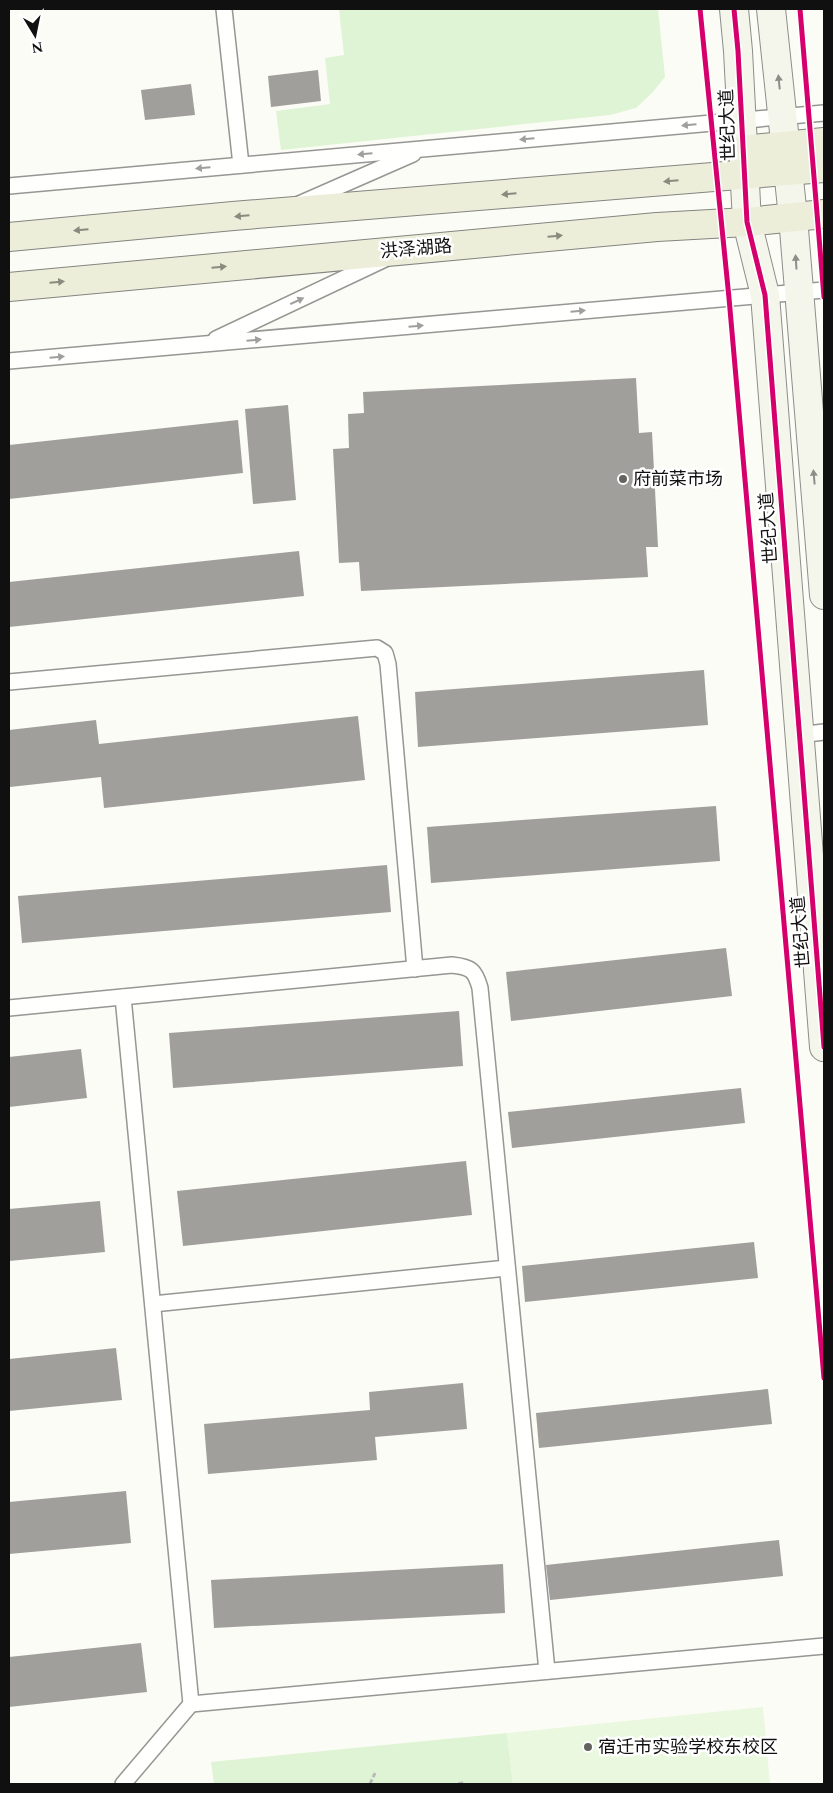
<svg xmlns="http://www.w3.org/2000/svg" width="833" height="1793" viewBox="0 0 833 1793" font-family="Spectral,'Noto Sans SC',serif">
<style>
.green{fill:#def4d4}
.pitch{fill:#e9f8de}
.building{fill:#a09f9b}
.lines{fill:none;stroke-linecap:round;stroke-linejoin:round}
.lane-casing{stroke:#969694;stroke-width:18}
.secondary-casing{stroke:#8d8d8a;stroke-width:30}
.primary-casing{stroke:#848481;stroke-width:30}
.path{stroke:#b9b9b8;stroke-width:3;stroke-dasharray:5 2.5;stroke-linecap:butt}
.lane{stroke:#fffffe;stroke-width:15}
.secondary{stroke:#f4f6eb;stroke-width:28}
.primary{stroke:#edeeda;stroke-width:28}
.cycleway-casing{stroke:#fff;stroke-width:8}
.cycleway{stroke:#d6006c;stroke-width:5}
.oneway{fill:#8d8e88}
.oneway2{fill:#9f9f9f}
.oneway3{fill:#8a8a7f}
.poi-dot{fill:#636360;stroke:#fff;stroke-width:2}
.labels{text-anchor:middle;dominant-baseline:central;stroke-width:5;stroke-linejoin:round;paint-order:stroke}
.street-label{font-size:18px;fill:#101010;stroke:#fff}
.poi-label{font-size:18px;fill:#101010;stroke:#fff;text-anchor:start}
</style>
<rect width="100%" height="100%" fill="#fcfcf6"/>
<!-- green -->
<g class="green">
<polygon points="339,9 658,9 665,77 652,93 636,108 610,115 281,150 276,111 330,104 325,58 344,55"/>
<polygon points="507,1733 513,1784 214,1784 211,1762"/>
</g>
<!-- pitch -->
<polygon class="pitch" points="763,1707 770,1784 513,1784 507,1733"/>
<!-- building -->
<g class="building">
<polygon points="318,70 321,101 271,107 268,76"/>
<polygon points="191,84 195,115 145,120 141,90"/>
<polygon points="636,378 639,433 652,432 658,547 646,547 648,577 361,591 359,562 339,563 333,449 349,448 348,414 364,413 363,392"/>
<polygon points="288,405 296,500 253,504 245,409"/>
<polygon points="238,420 243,473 9,499 9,445"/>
<polygon points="299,551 304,596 9,627 9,582"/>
<polygon points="704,670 708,725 418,747 415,692"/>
<polygon points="358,716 365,780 104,808 101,777 10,787 9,730 96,720 99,744"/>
<polygon points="716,806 720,861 431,883 427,827"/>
<polygon points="387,865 391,912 22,943 18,896"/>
<polygon points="726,948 732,996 511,1021 506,972"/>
<polygon points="459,1011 463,1066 173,1088 169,1033"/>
<polygon points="81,1049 87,1098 9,1107 9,1057"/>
<polygon points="741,1088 745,1123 512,1148 508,1112"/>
<polygon points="466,1161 472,1215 183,1246 177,1191"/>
<polygon points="100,1201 105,1252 9,1261 9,1209"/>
<polygon points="754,1242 758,1278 525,1302 522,1266"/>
<polygon points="116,1348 122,1400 9,1411 9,1359"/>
<polygon points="463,1383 467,1429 375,1437 377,1460 208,1474 204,1424 370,1410 369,1392"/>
<polygon points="768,1389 772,1424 539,1448 536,1413"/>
<polygon points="126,1491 131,1543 9,1554 9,1502"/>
<polygon points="779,1540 783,1576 550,1600 546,1565"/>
<polygon points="503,1564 505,1613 214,1628 211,1580"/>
<polygon points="141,1643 147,1692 9,1707 9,1657"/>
</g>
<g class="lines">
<!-- lane casing -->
<g class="lane-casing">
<g id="lane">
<polyline points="224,9 241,165"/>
<polyline points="9,186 824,113"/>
<polyline points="299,204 413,154"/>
<polyline points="216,339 385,259"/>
<polyline points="9,361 824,290"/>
<polyline points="9,682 377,648 385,653 388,664 415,969"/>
<polyline points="799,735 824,732"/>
<path d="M9 1008 452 965C471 967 475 970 480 988L547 1671"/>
<polyline points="153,1304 507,1268"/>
<polyline points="191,1704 824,1646"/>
<polyline points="123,1784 191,1704 123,997"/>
</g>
</g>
<!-- secondary casing -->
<g class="secondary-casing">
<g id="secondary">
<polyline points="734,9 738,51 747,222 765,295 824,1047"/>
<polyline points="771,9 793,217 824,595"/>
</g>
</g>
<!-- primary casing -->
<g class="primary-casing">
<g id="primary">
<polyline points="743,150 824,142"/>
<polyline points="9,237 233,216 824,168"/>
<polyline points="9,287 657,227 747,222 824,214"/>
</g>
</g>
<!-- path -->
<g class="path">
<polyline points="370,1784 375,1773"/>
<polyline points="458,1784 462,1783 465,1784"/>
</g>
<!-- lane -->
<use href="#lane" class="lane"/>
<!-- secondary -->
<use href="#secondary" class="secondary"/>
<!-- primary -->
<use href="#primary" class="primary"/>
<!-- cycleway casing -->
<g class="cycleway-casing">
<g id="cycleway">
<polyline points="700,9 729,298 824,1378"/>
<polyline points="734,9 738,51 747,222 765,295 824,1047"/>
<polyline points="800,9 824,297"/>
</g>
</g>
<!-- cycleway -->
<use href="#cycleway" class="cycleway"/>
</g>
<!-- one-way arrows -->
<defs><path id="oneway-solid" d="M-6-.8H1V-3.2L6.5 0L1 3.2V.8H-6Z" transform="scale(1.25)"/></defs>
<g class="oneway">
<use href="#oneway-solid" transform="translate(779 82) rotate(-96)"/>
<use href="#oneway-solid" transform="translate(796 262) rotate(-94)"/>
<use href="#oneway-solid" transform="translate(814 477) rotate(-95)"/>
</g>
<g class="oneway2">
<use href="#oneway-solid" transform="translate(689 125) rotate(175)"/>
<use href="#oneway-solid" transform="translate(527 139) rotate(175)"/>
<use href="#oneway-solid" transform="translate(365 154) rotate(175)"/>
<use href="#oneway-solid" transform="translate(203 168) rotate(175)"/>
<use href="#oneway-solid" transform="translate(297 301) rotate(-25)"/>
<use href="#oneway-solid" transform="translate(578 311) rotate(-5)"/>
<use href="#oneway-solid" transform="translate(416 326) rotate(-5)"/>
<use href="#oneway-solid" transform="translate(254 340) rotate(-5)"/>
<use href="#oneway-solid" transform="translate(57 357) rotate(-5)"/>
</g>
<g class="oneway3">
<use href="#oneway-solid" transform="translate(671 181) rotate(175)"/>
<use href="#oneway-solid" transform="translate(509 194) rotate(175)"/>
<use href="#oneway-solid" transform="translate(242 216) rotate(175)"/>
<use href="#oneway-solid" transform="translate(81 230) rotate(175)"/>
<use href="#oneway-solid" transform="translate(555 236) rotate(-5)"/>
<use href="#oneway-solid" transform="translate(219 267) rotate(-5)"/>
<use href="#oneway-solid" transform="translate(57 282) rotate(-5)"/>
</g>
<!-- markers -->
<g class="poi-dot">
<circle cx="623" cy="479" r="5"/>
<circle cx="588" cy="1747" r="5"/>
</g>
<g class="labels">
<!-- street labels -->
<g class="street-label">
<text transform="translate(728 125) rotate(-92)">世纪大道</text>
<text transform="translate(416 249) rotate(-5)">洪泽湖路</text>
<text transform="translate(769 528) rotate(-94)">世纪大道</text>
<text transform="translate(801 932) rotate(-95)">世纪大道</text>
</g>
<!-- poi labels -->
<g class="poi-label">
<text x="633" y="479">府前菜市场</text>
<text x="598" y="1747">宿迁市实验学校东校区</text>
</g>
</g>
<!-- border -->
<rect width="833" height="1793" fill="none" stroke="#101010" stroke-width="20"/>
<!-- north arrow -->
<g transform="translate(35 35) rotate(170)" stroke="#ffffff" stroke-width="4" paint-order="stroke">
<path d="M0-4L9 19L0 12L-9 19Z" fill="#101010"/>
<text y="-8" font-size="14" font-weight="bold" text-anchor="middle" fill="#101010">N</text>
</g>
</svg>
